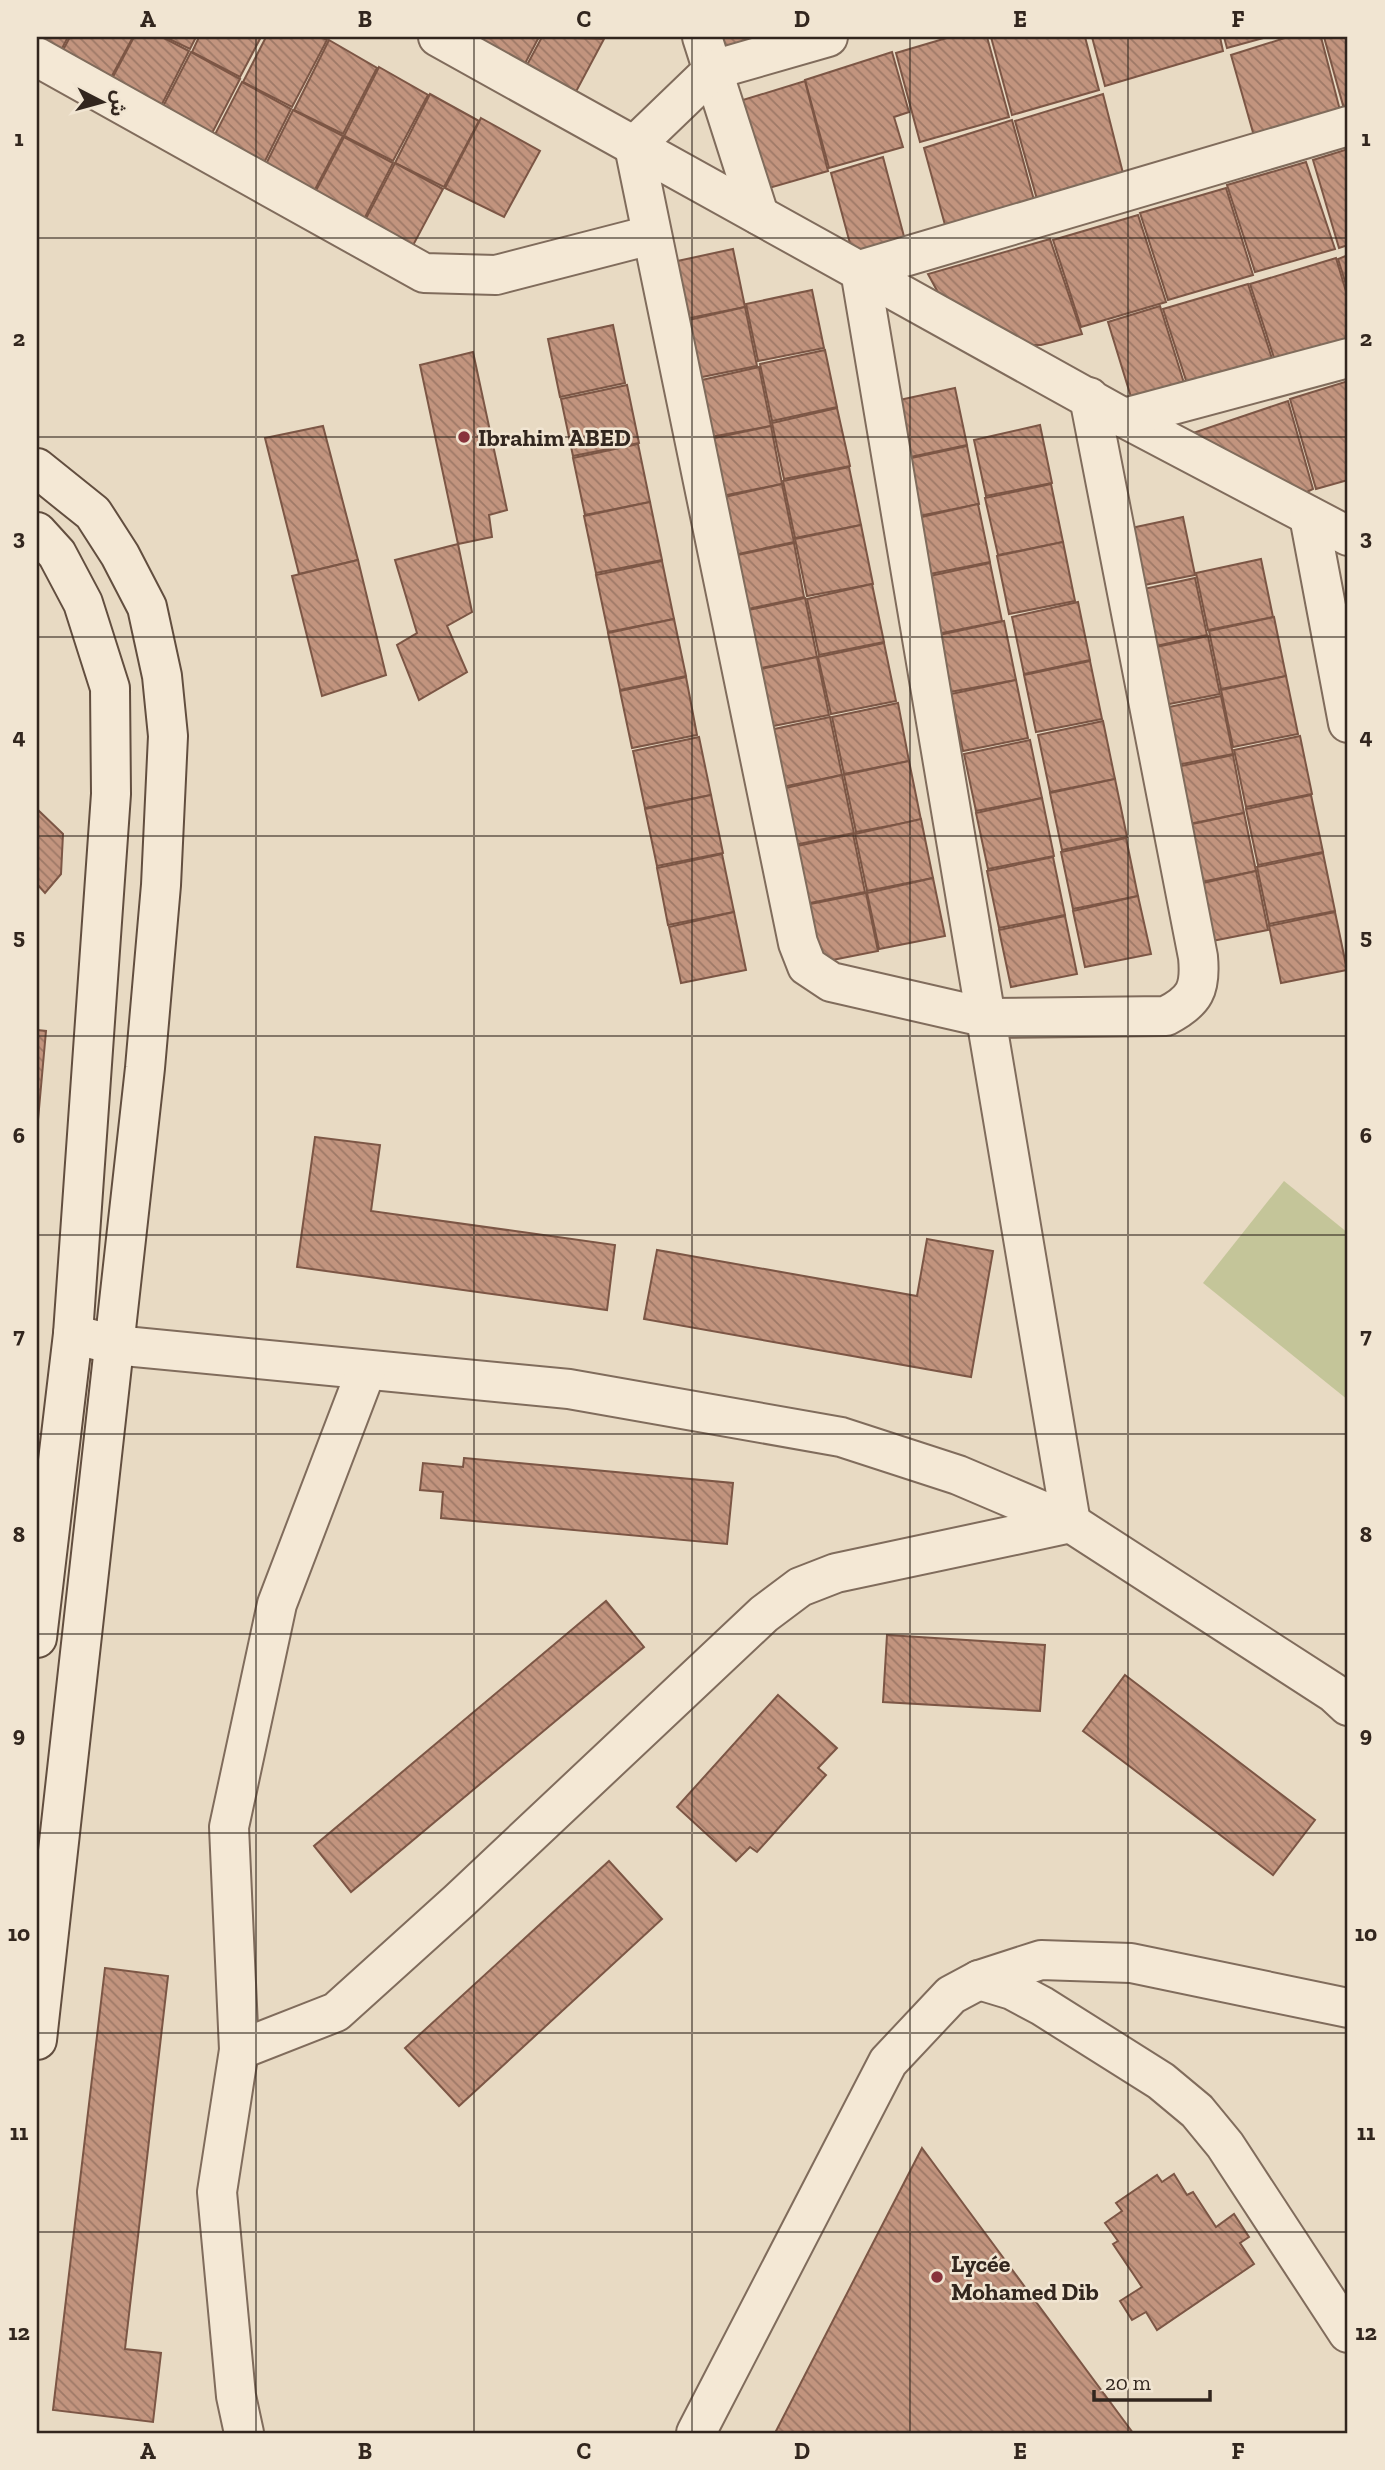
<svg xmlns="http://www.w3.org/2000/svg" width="1385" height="2470" viewBox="0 0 1385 2470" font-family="'Zilla Slab','Noto Sans Arabic',serif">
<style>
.green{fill:#c4c599}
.building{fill:url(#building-back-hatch);stroke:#7c5645;stroke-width:2}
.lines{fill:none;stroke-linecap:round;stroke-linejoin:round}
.street-casing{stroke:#806c5c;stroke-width:42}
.secondary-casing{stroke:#624e3f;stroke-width:42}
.street{stroke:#f4e8d5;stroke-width:38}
.secondary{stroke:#f4e8d5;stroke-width:38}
.grid{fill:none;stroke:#32261e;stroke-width:2;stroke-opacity:0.55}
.poi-dot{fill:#88333c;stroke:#f1e5d2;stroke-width:2.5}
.labels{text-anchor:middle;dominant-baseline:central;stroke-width:5;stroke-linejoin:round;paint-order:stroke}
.poi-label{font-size:24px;font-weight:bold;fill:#32261e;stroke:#f1e5d2;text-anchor:start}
.neatline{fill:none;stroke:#32261e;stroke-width:2.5}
.grid-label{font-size:23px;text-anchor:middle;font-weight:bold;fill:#32261e}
</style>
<defs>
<pattern id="building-back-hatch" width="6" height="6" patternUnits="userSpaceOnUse" patternTransform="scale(1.75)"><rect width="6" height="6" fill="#c2947e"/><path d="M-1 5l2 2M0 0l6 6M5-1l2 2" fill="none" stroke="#9e7967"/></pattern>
</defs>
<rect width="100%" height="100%" fill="#e8dac3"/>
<!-- green -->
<polygon class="green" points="1284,1181 1348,1233 1348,1400 1203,1283"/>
<!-- building -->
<g class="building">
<polygon points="37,37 68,37 57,58 37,47"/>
<polygon points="70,37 133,37 107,85 57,61"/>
<polygon points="134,37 162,37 189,51 157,114 107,88"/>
<polygon points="165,37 196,37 190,49"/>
<polygon points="199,37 261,37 240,77 192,52"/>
<polygon points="266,37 321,37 327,40 292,107 243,82"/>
<polygon points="476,37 539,37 520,73"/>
<polygon points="542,37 604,39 571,101 521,76"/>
<polygon points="715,37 801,37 721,60"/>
<polygon points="950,37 987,37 1009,117 920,142 896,53"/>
<polygon points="991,37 1085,37 1099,90 1012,115"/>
<polygon points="1092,37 1220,37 1223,51 1105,86"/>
<polygon points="1224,37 1267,37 1227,48"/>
<polygon points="1288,37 1321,37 1342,118 1256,143 1231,55"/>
<polygon points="1324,37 1348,37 1348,115 1346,116"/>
<polygon points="329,40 377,68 343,134 294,110"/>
<polygon points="191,52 240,79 208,141 158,116"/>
<polygon points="892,52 909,112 894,117 903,147 829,168 805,80"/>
<polygon points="379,67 428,95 393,161 344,136"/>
<polygon points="805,81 828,171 755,192 730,104"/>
<polygon points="242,82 291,109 260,171 209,146"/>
<polygon points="430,94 479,121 444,187 395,163"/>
<polygon points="1103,94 1126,185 1040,210 1015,121"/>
<polygon points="293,110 343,136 310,199 261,174"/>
<polygon points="481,118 540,151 504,217 445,188"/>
<polygon points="1012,120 1037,211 948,236 924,148"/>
<polygon points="344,137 393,163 361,225 311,200"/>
<polygon points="1348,149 1348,245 1339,248 1313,160"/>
<polygon points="883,157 906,244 855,262 831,173"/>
<polygon points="1306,162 1335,249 1255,272 1227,185"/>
<polygon points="395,163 443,189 410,251 362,226"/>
<polygon points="1226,188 1253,275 1168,300 1140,213"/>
<polygon points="1138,215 1166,302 1081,327 1053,240"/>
<polygon points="1050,239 1082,334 1041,345 1019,345 946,307 928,274"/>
<polygon points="733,249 745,307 680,320 668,263"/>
<polygon points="1348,255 1348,291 1338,259"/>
<polygon points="1336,258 1348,298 1348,350 1278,370 1250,284"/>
<polygon points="1248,284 1276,371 1191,396 1163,309"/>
<polygon points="812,290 824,348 758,361 746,304"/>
<polygon points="1160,306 1188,396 1135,410 1108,322"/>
<polygon points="745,307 757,366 692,379 680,322"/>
<polygon points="613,325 625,383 560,397 548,339"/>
<polygon points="825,350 837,407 772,421 760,364"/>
<polygon points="473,352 507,510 489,515 492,537 458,544 420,365"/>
<polygon points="759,367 771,426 705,438 693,382"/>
<polygon points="1348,381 1348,480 1316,489 1290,399"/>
<polygon points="627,385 639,443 573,456 561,399"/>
<polygon points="955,388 967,445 901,459 890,402"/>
<polygon points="1288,401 1313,489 1297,497 1193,433"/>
<polygon points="837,408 850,466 784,479 772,423"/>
<polygon points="1040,425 1052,483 986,496 974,440"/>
<polygon points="323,426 358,560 299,574 265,438"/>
<polygon points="771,426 782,484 717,497 705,440"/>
<polygon points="638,444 650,502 585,515 573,458"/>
<polygon points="967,446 979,504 914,517 902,460"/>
<polygon points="849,467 861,525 795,538 783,481"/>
<polygon points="782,484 794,542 729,556 716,499"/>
<polygon points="1051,484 1063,542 998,555 985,498"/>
<polygon points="650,502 662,560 596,573 584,516"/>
<polygon points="978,504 990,562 925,575 913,519"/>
<polygon points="1183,517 1195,575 1129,588 1117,531"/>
<polygon points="861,525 873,584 807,596 795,539"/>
<polygon points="1063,542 1075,601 1009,614 997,556"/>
<polygon points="794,543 804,597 739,611 728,557"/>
<polygon points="458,544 472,612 447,626 467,672 419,700 397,645 417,633 395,560"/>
<polygon points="1261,559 1273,617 1208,630 1196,573"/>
<polygon points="358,560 386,675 322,696 292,576"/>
<polygon points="662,561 674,619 608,632 596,575"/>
<polygon points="990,563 1002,621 937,634 925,577"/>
<polygon points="1195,578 1207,635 1142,649 1130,592"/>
<polygon points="872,584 884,642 819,655 807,599"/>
<polygon points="805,598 817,657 751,670 739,612"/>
<polygon points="1078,602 1090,660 1024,674 1012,617"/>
<polygon points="1274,617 1286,676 1221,689 1209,631"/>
<polygon points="674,619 686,676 620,690 608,633"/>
<polygon points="1004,621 1016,680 950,692 939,635"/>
<polygon points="1208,636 1220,694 1154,707 1142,650"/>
<polygon points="884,643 896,701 831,714 818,657"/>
<polygon points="817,657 829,715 763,728 751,671"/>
<polygon points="1090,661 1102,719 1036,732 1024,675"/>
<polygon points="1286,676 1298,734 1233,747 1221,690"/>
<polygon points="686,677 697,735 632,748 620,691"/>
<polygon points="1016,680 1028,738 963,751 951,694"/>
<polygon points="1221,696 1233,754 1167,767 1155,710"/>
<polygon points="898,703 909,761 844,774 832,717"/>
<polygon points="830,717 842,775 777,788 765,731"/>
<polygon points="1103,721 1115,779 1050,792 1038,735"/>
<polygon points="1300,736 1312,794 1246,807 1234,750"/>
<polygon points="699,737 711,795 645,808 633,751"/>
<polygon points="1030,740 1042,798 976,811 964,754"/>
<polygon points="1233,755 1244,813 1179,826 1167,769"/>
<polygon points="909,761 921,820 856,832 844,775"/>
<polygon points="842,775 854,833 789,846 777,790"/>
<polygon points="1115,779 1127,837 1062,850 1050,793"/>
<polygon points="711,795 723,853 657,866 645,809"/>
<polygon points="1311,795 1323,852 1258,865 1246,809"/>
<polygon points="1042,798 1054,856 988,869 976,813"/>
<polygon points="37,809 63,834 61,874 45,893 37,884"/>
<polygon points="1244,813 1256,871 1191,884 1178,827"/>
<polygon points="921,819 933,878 867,891 855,834"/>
<polygon points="853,834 865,892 800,905 788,848"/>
<polygon points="1126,838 1138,896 1073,909 1061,852"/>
<polygon points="1323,853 1335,911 1269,924 1257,867"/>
<polygon points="722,854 734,912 668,925 657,868"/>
<polygon points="1053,857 1065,915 999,928 987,871"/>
<polygon points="1256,871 1268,930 1202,943 1190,886"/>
<polygon points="933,878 945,936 879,949 867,893"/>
<polygon points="866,893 878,951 812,964 800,906"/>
<polygon points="1138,896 1151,954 1085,967 1073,911"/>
<polygon points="734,912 746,970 681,983 669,927"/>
<polygon points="1335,912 1347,970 1281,983 1269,926"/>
<polygon points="1065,916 1077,974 1011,987 999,930"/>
<polygon points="37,1030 46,1031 37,1131"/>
<polygon points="315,1137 380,1145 371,1211 615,1245 607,1310 297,1267"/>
<polygon points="927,1239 993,1251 971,1377 644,1319 657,1250 917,1296"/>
<polygon points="464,1458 733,1483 727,1544 441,1518 443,1492 420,1490 423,1463 463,1467"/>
<polygon points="606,1601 644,1647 351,1892 314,1846"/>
<polygon points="887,1635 1045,1645 1040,1711 883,1702"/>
<polygon points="1125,1675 1315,1820 1273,1875 1083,1731"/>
<polygon points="778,1695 837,1748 818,1768 826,1775 757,1852 750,1847 736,1861 677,1807"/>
<polygon points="609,1861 662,1919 459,2106 405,2048"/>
<polygon points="105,1968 168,1976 125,2349 161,2353 153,2422 53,2410"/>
<polygon points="922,2148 1133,2433 775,2433"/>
<polygon points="1174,2174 1187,2195 1193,2192 1216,2227 1234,2214 1249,2237 1240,2243 1254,2264 1157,2330 1146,2312 1132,2320 1120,2301 1142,2287 1113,2244 1118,2241 1105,2223 1122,2211 1116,2203 1157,2175 1162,2182"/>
</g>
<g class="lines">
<!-- street casing -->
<g class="street-casing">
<g id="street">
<polyline points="438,37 1124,418 1348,536"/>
<polyline points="702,37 759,215"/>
<path d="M828 37 713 70 634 146 798 943 807 966 831 982 988 1018 1166 1016C1195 1001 1201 989 1198 957L1089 397"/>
<polyline points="37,57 424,273 496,275 651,235"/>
<polyline points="1124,418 1348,358"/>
<polyline points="1309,516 1348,723"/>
<polyline points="73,1334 114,1345 569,1389 841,1437 958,1475 1071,1523 1334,1693 1348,1706"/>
<polyline points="979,1980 1012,1990 1042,2006 1161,2081 1197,2111 1225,2145 1348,2333"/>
<polyline points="239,2050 336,2012 459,1901 764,1614 800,1587 836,1573 1071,1523 860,270 1348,126"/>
<polyline points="244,2433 236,2396 217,2192 239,2050 229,1827 277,1604 366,1371"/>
<polyline points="696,2433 888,2062 951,1995 979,1980 1041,1960 1131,1963 1348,2008"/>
</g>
</g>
<!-- secondary casing -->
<g class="secondary-casing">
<g id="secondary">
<polyline points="37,468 93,513 120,555 147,607 162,676 168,736 161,885 145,1068 37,2040"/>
<polyline points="37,532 57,554 83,603 110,688 111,794 73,1334 37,1638"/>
</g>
</g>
<!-- street -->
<use href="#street" class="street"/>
<!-- secondary -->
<use href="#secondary" class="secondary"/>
</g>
<!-- grid -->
<path class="grid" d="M256 37V2433M474 37V2433M692 37V2433M910 37V2433M1128 37V2433M37 238H1348M37 437H1348M37 637H1348M37 836H1348M37 1036H1348M37 1235H1348M37 1434H1348M37 1634H1348M37 1833H1348M37 2033H1348M37 2232H1348"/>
<!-- markers -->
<g class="poi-dot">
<circle cx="464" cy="437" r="7"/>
<circle cx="937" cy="2277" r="7"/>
</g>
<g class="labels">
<!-- poi labels -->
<g class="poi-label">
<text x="478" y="437">Ibrahim ABED</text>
<text x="951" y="2263">Lycée<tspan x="951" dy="28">Mohamed Dib</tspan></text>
</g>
</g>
<!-- border -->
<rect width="1385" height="2470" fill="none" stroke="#f1e5d2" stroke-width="77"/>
<!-- north arrow -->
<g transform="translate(102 102) rotate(96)" stroke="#f1e5d2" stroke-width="5" paint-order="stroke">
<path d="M0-5L12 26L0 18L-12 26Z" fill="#32261e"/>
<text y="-10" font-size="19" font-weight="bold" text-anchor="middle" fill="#32261e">ش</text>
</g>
<!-- scale -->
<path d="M1094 2390v10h116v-10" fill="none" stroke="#32261e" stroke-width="3.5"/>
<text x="1105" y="2390" font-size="21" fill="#32261e" stroke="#f1e5d2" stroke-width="5" paint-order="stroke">20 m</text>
<rect x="38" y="38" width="1308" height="2394" class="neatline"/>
<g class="grid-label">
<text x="148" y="27">A</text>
<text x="365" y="27">B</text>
<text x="584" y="27">C</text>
<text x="802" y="27">D</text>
<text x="1020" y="27">E</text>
<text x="1238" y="27">F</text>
<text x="19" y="146">1</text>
<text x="1366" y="146">1</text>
<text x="19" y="346">2</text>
<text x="1366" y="346">2</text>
<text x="19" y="545">3</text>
<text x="1366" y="545">3</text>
<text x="19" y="744">4</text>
<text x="1366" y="744">4</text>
<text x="19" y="944">5</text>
<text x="1366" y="944">5</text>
<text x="19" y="1143">6</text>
<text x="1366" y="1143">6</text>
<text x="19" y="1343">7</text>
<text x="1366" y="1343">7</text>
<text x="19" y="1542">8</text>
<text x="1366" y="1542">8</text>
<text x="19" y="1742">9</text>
<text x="1366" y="1742">9</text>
<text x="19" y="1941">10</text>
<text x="1366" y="1941">10</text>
<text x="19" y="2140">11</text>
<text x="1366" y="2140">11</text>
<text x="19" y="2340">12</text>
<text x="1366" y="2340">12</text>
<text x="148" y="2459">A</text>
<text x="365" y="2459">B</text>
<text x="584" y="2459">C</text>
<text x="802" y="2459">D</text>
<text x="1020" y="2459">E</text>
<text x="1238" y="2459">F</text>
</g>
</svg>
